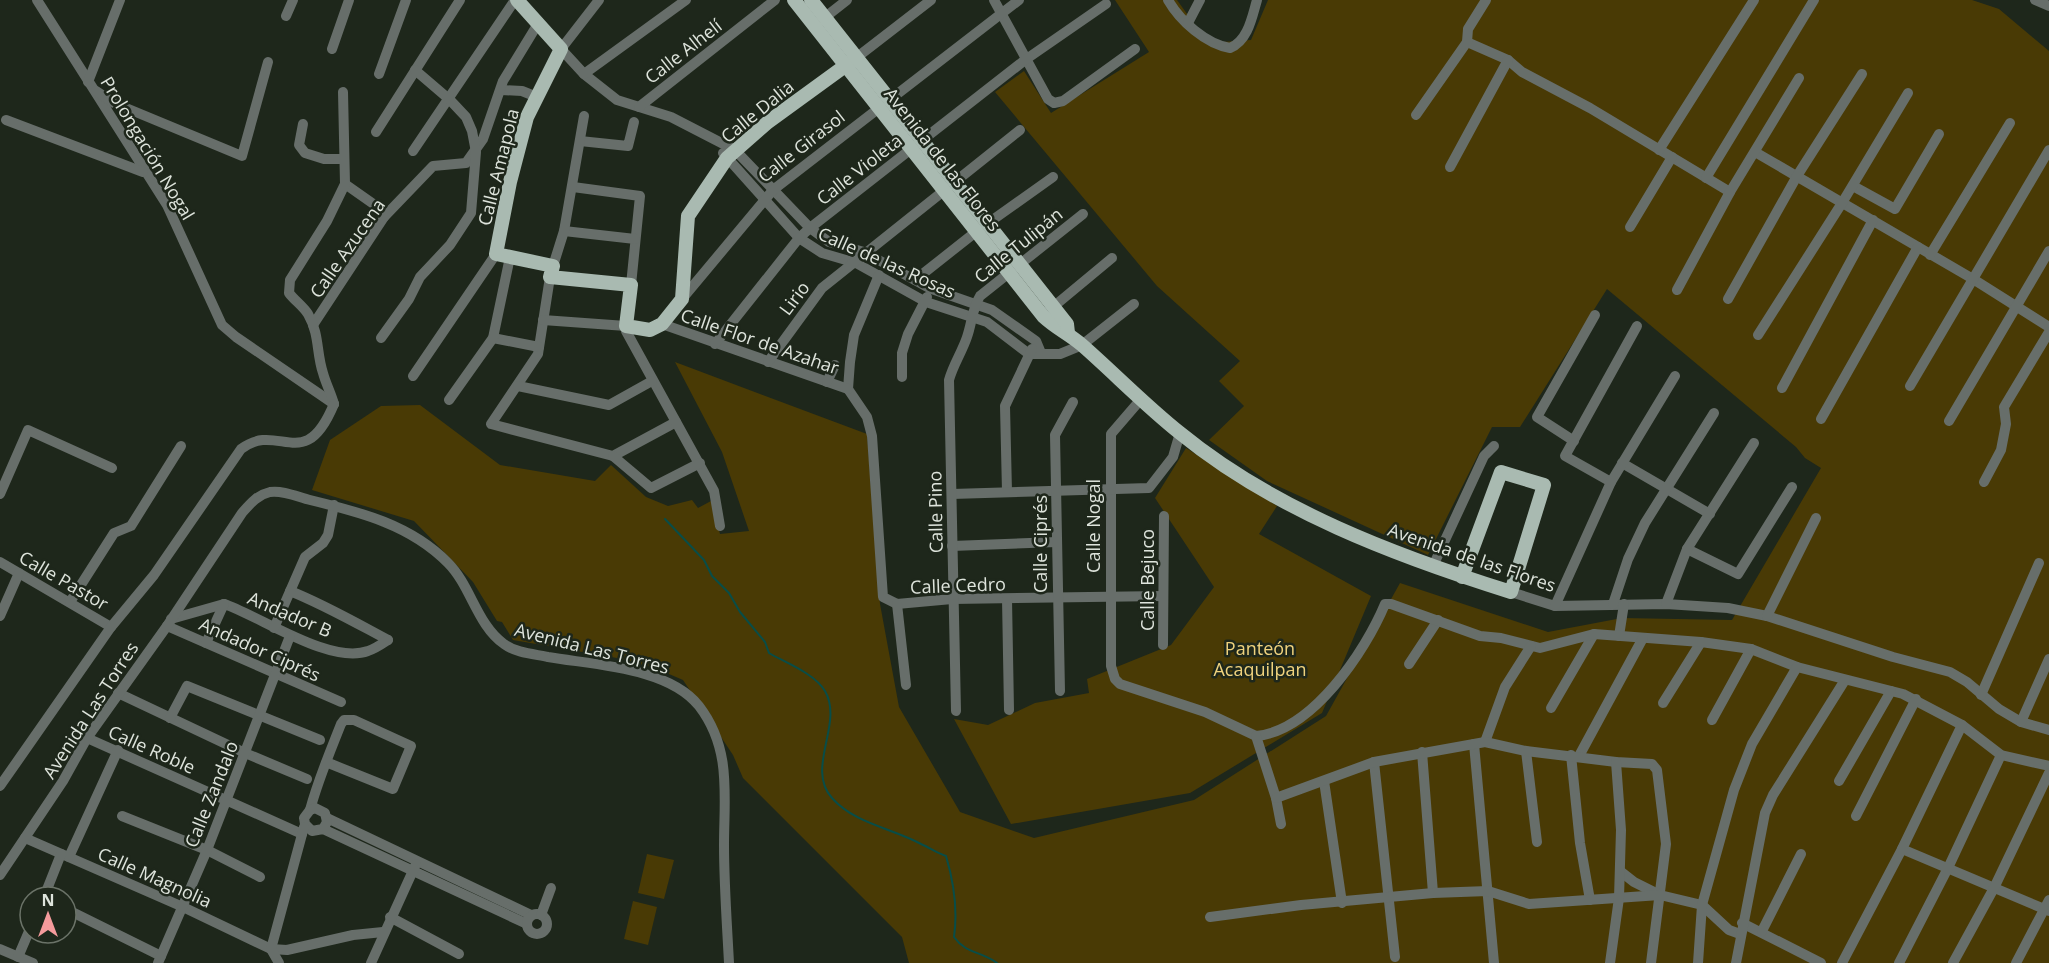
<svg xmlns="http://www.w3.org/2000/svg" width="2049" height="963" viewBox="0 0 2049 963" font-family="'Open Sans',sans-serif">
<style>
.green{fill:#493a05}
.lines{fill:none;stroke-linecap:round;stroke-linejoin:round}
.stream{stroke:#084d48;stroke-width:2}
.minor{stroke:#676e6a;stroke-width:10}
.major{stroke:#a9bab1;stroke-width:14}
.labels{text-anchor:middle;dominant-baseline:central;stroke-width:5;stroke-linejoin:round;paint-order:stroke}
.street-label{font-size:18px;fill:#dee4dc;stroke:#1e271b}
.park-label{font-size:18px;fill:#efd27d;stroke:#1e271b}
</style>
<rect width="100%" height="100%" fill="#1e271b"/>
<!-- green -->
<g class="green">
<polygon points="1115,0 1177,0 1208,43 1251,40 1268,0 1972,0 1999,9 2049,51 2049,963 909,963 902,937 743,778 733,755 683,680 655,668 617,658 513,640 502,622 497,621 473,582 414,521 312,490 330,440 381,406 420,405 500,465 595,481 611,465 646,497 668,506 692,500 698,508 711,501 720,534 749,531 722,452 675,362 867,434 880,604 899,707 960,812 1034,838 1194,800 1326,716 1400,583 1548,632 1622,618 1732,620 1821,468 1805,458 1796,447 1607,289 1520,427 1492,427 1428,555 1267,481 1209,440 1244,406 1219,381 1240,361 1157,286 995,92 1024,71 1051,113 1149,52"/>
<polygon points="1186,448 1277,506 1259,534 1371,596 1322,713 1190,793 1011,824 954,719 988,725 1035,703 1089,693 1087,679 1171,645 1214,587 1155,498"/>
<polygon points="647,854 674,860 664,899 638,893"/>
<polygon points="633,901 657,907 648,945 624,939"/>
</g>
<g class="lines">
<!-- stream -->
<path class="stream" d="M665 519 704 560 712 576 729 593 740 612 765 642 769 653C786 663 814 673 825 691 844 724 805 768 832 798 855 824 892 828 921 844 930 848 937 853 946 856 954 883 958 909 954 937 966 954 981 951 997 963"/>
<!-- minor -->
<g class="minor">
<polyline points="37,0 167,205 222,325 236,337 334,404"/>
<polyline points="599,0 561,49 584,74 617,100 671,117 735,150 810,228 829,242 864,252 929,288 992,310 1036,341 1041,353"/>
<polyline points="994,0 1048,99 1054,103 1063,101 1135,49"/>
<path d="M1168 0C1180 21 1206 44 1230 48 1248 41 1252 17 1257 0"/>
<polyline points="2035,0 2049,6"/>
<polyline points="286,16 293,0"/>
<polyline points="819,22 847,0"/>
<polyline points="1188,23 1200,0"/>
<polyline points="1467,42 1508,60 1522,72 1590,108 1730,192"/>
<polyline points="332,49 349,0"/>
<polyline points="856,58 931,0"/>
<polyline points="379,74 406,0"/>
<polyline points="584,74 686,0"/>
<polyline points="88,82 120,0"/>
<polyline points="501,90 522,91 537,97"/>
<polyline points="96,91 114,103 242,156 268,62"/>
<polyline points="639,107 775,0"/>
<polyline points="1416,115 1467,42 1468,29 1486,0"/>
<polyline points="6,120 143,172"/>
<polyline points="303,124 299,145 305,153 324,159 344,159"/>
<polyline points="376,132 460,0"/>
<polyline points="580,141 628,146 634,122"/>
<polyline points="1659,150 1754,0"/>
<polyline points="413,151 515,0"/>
<polyline points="1755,152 1973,279 2049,327"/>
<polyline points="723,153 799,238 822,253 856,263 926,302 987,322 1029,354 1060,354 1082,345 1134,304"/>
<polyline points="1450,167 1508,60"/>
<polyline points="1706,178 1814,0"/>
<polyline points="345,184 382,210 384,217"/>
<polyline points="1853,186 1895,209 1939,134"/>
<polyline points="573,187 640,196 631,285"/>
<polyline points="1630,227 1672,157"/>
<polyline points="564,231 635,239"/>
<polyline points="1930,255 2010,123"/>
<polyline points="553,266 564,231 584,116"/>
<polyline points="879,275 854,335 850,362 848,389 867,417 872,436 883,597 897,604 952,599 1163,596"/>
<polyline points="550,277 538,354 491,424 613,456 676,422"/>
<polyline points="915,280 977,231 1053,177"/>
<polyline points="1677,290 1730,192 1799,78"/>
<polyline points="682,299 773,190 1019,0"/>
<polyline points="1728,299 1797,176 1862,74"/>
<polyline points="1047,312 1112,258"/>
<polyline points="543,320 626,326 626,331 714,491 720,526"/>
<polyline points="662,324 848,389"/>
<polyline points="313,325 384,217 433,166 466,163 483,139 503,81 539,22"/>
<polyline points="1758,335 1842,203 1908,93"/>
<polyline points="381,338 409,299 420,277 450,245 471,213 476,152 472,131 466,117 450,100 415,70"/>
<polyline points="493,338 539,347"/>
<polyline points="715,344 799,238 810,228 1025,60 1106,4"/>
<polyline points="768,362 822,288 1020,130"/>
<polyline points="413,376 496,254"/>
<polyline points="902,377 902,353 908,334 927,297"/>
<polyline points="827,382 835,365"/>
<polyline points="518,386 609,405 652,381"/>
<polyline points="1910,386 2049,150"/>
<polyline points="1782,388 1873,220"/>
<polyline points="1142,398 1111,434 1111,666 1115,679 1120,684 1205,712 1256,736"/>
<polyline points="449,400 493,338 510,257"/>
<path d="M334 404C331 393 326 384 323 373 316 352 320 335 308 314 303 306 294 300 289 293L290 280 327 221 345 184 343 92"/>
<polyline points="1821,419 1918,247"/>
<polyline points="1949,421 2049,251"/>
<polyline points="1574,441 1537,417 1595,315"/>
<polyline points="613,456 651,488 700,463"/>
<polyline points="1622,463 1710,514"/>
<polyline points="1611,482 1565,456 1637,326"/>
<polyline points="1984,482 2001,450 2006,424 2004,407 2049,332"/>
<polyline points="1007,492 1005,406 1032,349"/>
<polyline points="0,494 28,430 112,468"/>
<polyline points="952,494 1149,488 1173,457 1180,433"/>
<polyline points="952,546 1057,542"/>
<polyline points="1687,549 1738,574 1792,487"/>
<polyline points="0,562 111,627"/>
<polyline points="1433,566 1484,456 1494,446"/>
<path d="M290 591C325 605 356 623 388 640"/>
<polyline points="1511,592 1555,606 1666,604 1728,608 1767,616 1893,657 1950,672 1967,682 1999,709 2021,722 2049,730"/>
<polyline points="1007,599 1009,710"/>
<polyline points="70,602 114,533 131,526 181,446"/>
<path d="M224 604C260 616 330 665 368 651 375 649 382 644 388 640"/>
<polyline points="897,604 906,685"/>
<polyline points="1613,604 1628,559 1645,523 1714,413"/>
<polyline points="1666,604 1687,549 1754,443"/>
<polyline points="1555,606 1611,482 1675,376"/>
<polyline points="0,616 19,573"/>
<polyline points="1767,616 1816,518"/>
<polyline points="171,619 224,604"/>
<polyline points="167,626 341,702"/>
<polyline points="274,628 305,557 323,543 328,535 334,505"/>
<polyline points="1619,636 1624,604"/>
<polyline points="206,643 224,604"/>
<polyline points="1163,645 1164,516"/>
<polyline points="1409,664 1438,620"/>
<polyline points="1060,691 1055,435 1073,402"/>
<polyline points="118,693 245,753 307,779"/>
<polyline points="1981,695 2039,563"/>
<polyline points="1663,703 1701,642"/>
<polyline points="1551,708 1594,634"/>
<path d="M956 711 949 380C953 365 962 352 967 337 972 323 972 309 980 296L1083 214"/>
<polyline points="170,718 187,686 320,740"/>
<polyline points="1712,720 1751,649"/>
<polyline points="2021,722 2049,659"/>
<path d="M1256 736C1312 731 1365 652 1385 604H1391L1480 636 1501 638 1540 648 1594 634 1701 642 1751 649 1797 667 1903 694 1962 725 2001 755 2049 766"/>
<polyline points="1256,736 1276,798 1281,824"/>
<polyline points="87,738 302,834"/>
<polyline points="1485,742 1505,687 1531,646"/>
<polyline points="1474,744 1494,963"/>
<polyline points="1526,751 1537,842"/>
<polyline points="1422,752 1433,893"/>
<polyline points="1571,755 1580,843 1590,900"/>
<polyline points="1579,756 1643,638"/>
<polyline points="1374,762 1395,957"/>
<polyline points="1324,781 1342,903"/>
<polyline points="1839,781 1891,691"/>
<path d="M0 786 111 627 154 575 241 449C279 420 304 476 334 404"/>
<polyline points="1276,798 1374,762 1485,742 1526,751 1616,762 1652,764 1657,770 1666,844 1651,963"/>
<path d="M310 810C318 780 330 752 341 724L344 720H354L411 746 393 789 326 762"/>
<polyline points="122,816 207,850 260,877"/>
<polyline points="1856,816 1916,699"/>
<polyline points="327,818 531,915"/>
<polyline points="323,829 327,822 325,813 315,808 310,810 304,818 305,824 312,831 323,829 527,924"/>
<polyline points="25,838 183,907 271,949 287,950 353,935 383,932"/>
<polyline points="1902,849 2049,911"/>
<polyline points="69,857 118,750"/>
<polyline points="1620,871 1634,882 1658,894"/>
<path d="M0 875 63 781 87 738 167 626 242 513C250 504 257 495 270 492 283 490 298 497 310 500 360 512 411 525 448 563 471 586 477 625 504 644 516 653 534 654 548 657 594 665 668 667 699 706 732 749 724 796 724 845 724 884 727 924 729 963"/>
<polyline points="44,897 61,854"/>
<polyline points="66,909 161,956"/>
<circle cx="537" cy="924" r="10"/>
<polyline points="541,915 551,888"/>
<polyline points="390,917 459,954"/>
<polyline points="1210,917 1301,905 1433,893 1488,891 1529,904 1660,895 1702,905 1729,930 1740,934"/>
<polyline points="1742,923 1821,963"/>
<polyline points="1762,931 1801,854"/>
<polyline points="0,949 33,963"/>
<polyline points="18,957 30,929"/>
<polyline points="158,963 207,850 290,636"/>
<polyline points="279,963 271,949 304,827"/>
<polyline points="371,963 416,864"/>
<polyline points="1610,963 1619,898 1621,830 1616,762"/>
<polyline points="1698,963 1702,905 1734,790 1752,744 1797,667"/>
<polyline points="1736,963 1765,813 1773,795 1845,680"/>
<polyline points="1842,963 1902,849 1962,725"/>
<polyline points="1899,963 1948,868 2001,755"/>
<polyline points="1953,963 1994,888 2049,773"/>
<polyline points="2016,963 2049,900"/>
</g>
<!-- major -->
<g class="major">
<polyline points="517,0 561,49 527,117 510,182 496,254 553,266 550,277 631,285 626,326 650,330 662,324 682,299 688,216 727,158 768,122 856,58"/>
<path d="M794 0 1043 316C1057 329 1068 333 1082 345 1115 374 1146 406 1180 433 1274 510 1396 556 1511 592L1544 485 1501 472 1462 577"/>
<polyline points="811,0 1067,324 1068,333"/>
</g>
</g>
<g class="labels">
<!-- street labels -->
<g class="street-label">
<text transform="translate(683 51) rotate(-38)">Calle Alhelí</text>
<text transform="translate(757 111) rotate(-39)">Calle Dalia</text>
<text transform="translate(801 146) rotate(-38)">Calle Girasol</text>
<text transform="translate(148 148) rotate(59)">Prolongación Nogal</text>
<text transform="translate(943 159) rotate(52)">Avenida de las Flores</text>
<text transform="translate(498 167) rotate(-76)">Calle Amapola</text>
<text transform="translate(859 169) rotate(-38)">Calle Violeta</text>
<text transform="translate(1018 245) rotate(-39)">Calle Tulipán</text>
<text transform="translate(347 248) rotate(-55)">Calle Azucena</text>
<text transform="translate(887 262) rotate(24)">Calle de las Rosas</text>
<text transform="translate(794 298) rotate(-53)">Lirio</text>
<text transform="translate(760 341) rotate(19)">Calle Flor de Azahar</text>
<text transform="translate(935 512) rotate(-91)">Calle Pino</text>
<text transform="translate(1093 526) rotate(-90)">Calle Nogal</text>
<text transform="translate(1040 544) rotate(-90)">Calle Ciprés</text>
<text transform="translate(1472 557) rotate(19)">Avenida de las Flores</text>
<text transform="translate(64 580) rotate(30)">Calle Pastor</text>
<text transform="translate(1147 580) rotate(-90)">Calle Bejuco</text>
<text transform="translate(958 585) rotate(-2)">Calle Cedro</text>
<text transform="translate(290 614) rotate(23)">Andador B</text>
<text transform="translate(592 648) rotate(14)">Avenida Las Torres</text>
<text transform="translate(260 649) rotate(24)">Andador Ciprés</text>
<text transform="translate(90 710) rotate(-57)">Avenida Las Torres</text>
<text transform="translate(152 749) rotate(24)">Calle Roble</text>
<text transform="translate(211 794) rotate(-68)">Calle Zandalo</text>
<text transform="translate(155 877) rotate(24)">Calle Magnolia</text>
</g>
<!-- park labels -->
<g class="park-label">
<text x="1260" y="648">Panteón<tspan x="1260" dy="21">Acaquilpan</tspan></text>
</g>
</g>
<!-- north arrow -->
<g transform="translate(48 915)"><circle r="28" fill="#1e271b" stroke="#6b7368" stroke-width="1.5"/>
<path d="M0-4.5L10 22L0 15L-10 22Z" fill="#f59b9c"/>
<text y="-9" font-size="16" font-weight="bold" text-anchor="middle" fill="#dee4dc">N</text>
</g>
</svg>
